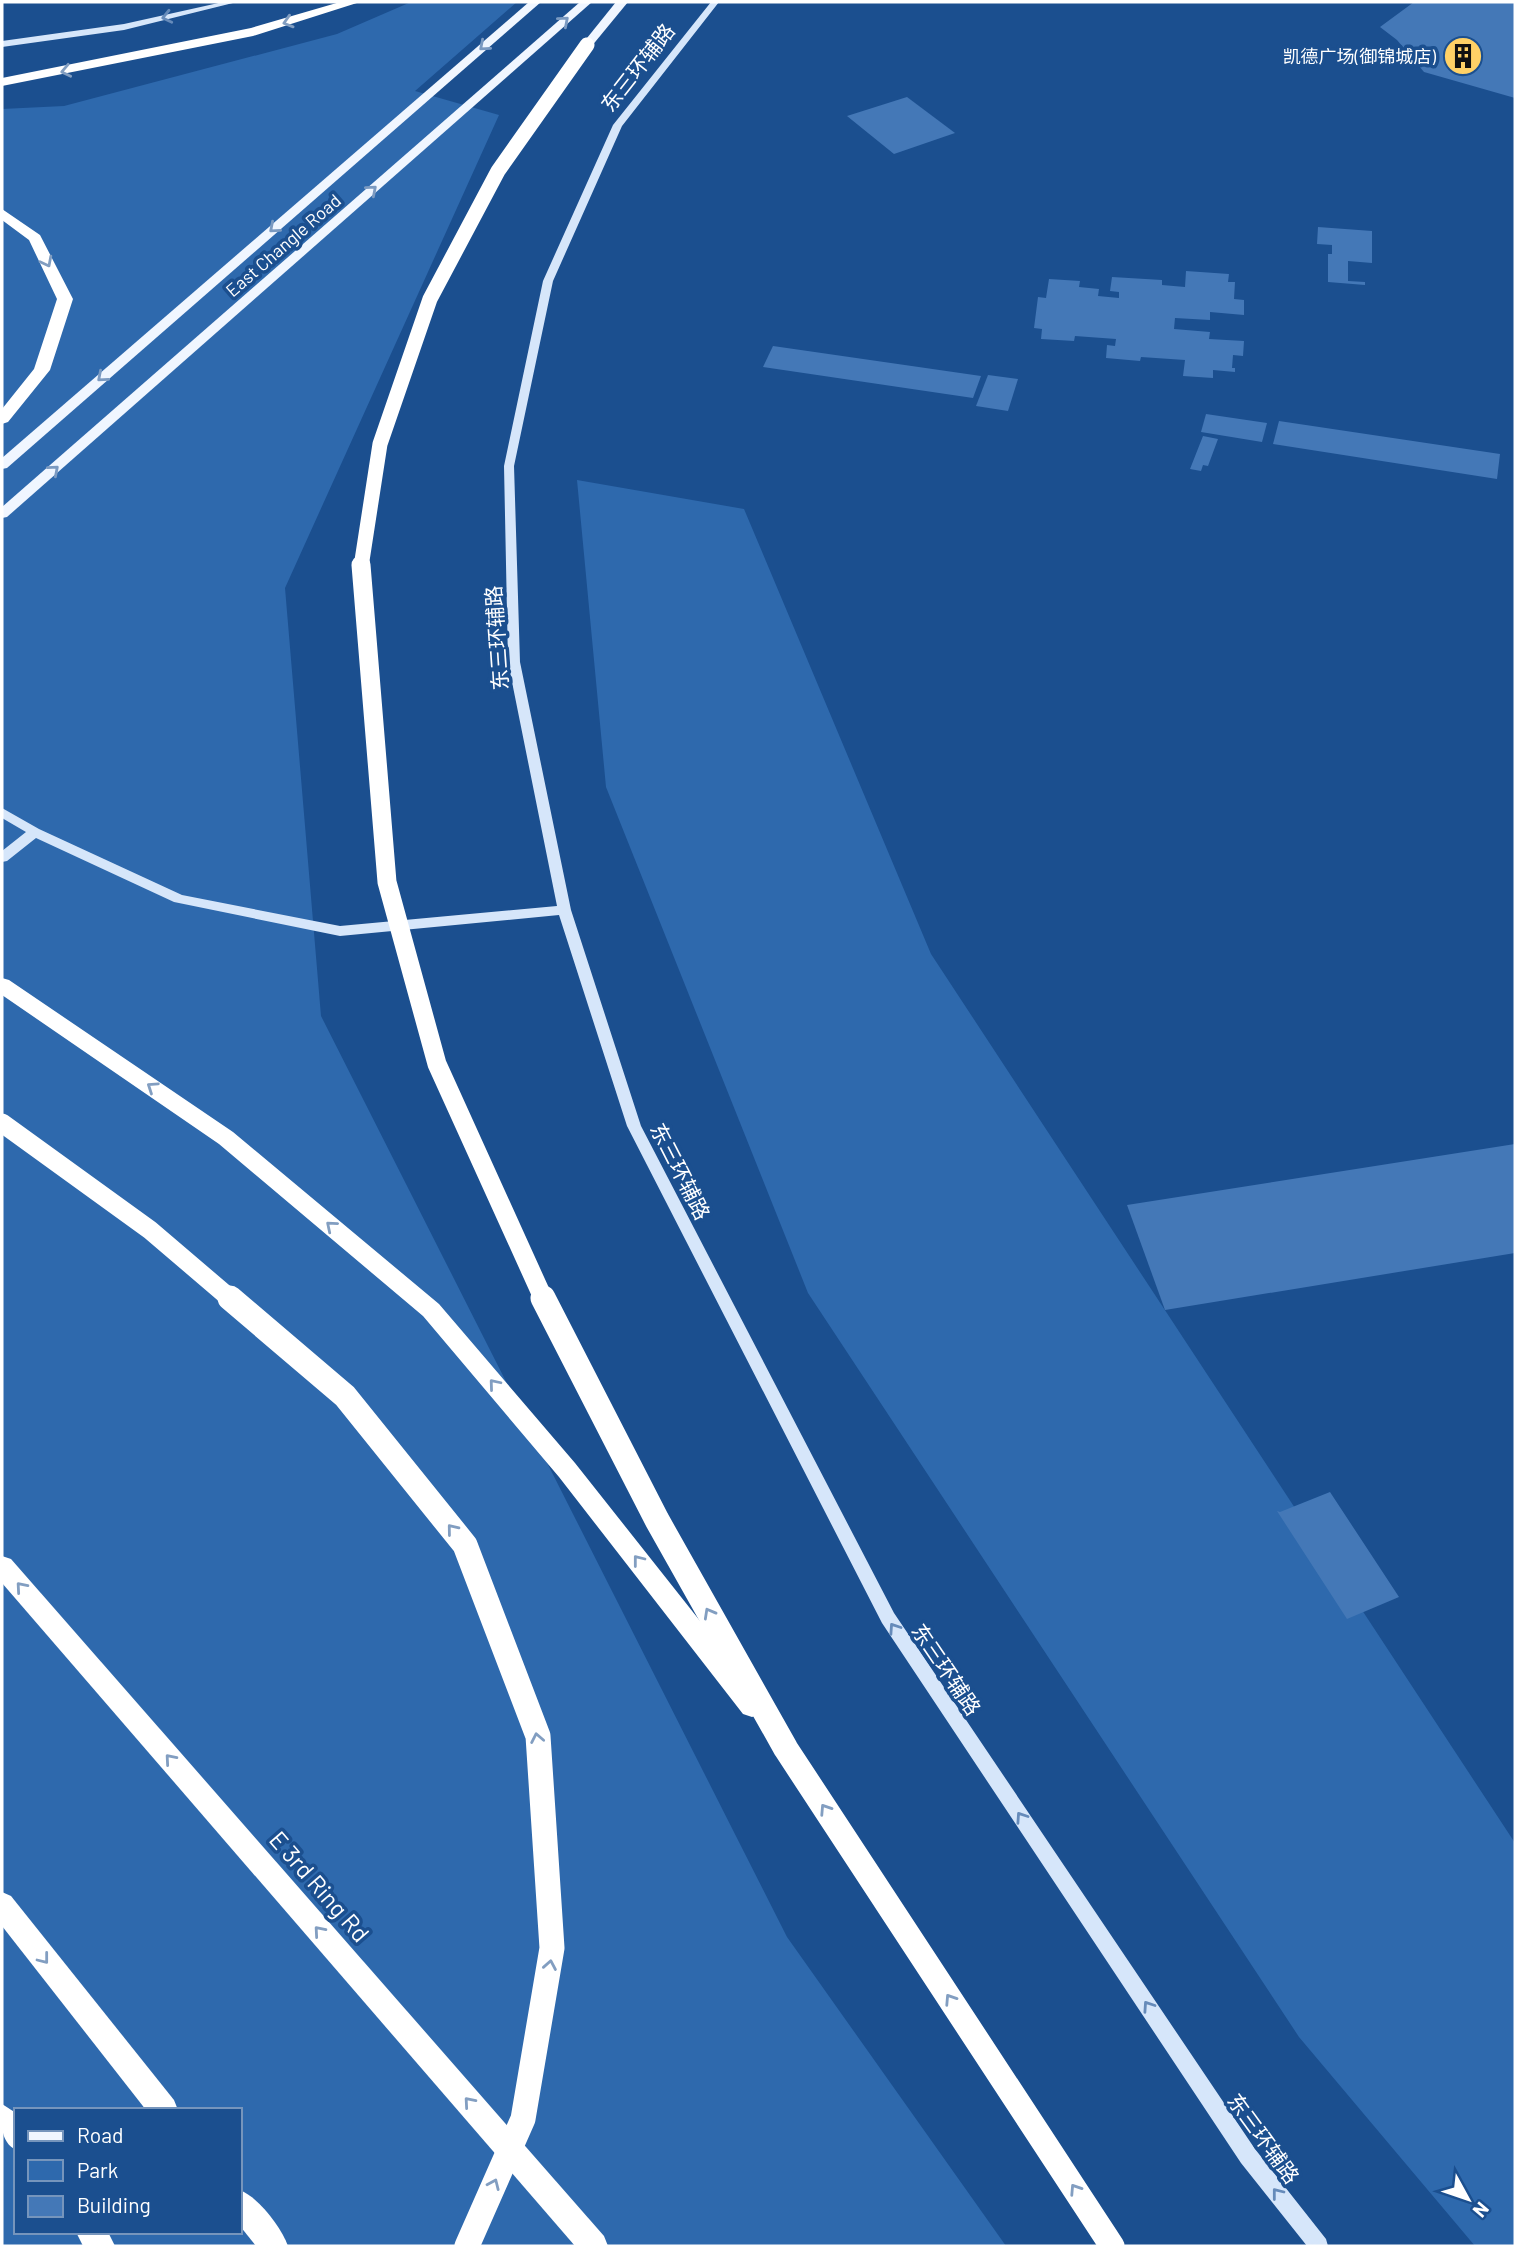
<svg xmlns="http://www.w3.org/2000/svg" width="1517" height="2248" viewBox="0 0 1517 2248" font-family="Barlow,'Noto Sans SC',sans-serif">
<style>
.green{fill:#2e69ad;fill-rule:evenodd}
.building{fill:#4478b7}
.lines{fill:none;stroke-linecap:round;stroke-linejoin:round}
.secondary{fill:#d6e6fa;fill-rule:evenodd}
.primary{fill:#f0f6ff;fill-rule:evenodd}
.highway{fill:#fff;fill-rule:evenodd}
.highway-bridge-far2{stroke:#fff;stroke-width:15}
.highway-bridge-far1{stroke:#fff;stroke-width:19}
.highway-bridge{stroke:#fff;stroke-width:25}
.oneway{stroke:#668bba}
.oneway2{stroke:#7b9ac1}
.oneway3{stroke:#829ec1}
.labels{text-anchor:middle;dominant-baseline:central;stroke-width:7;stroke-linejoin:round;paint-order:stroke}
.far-poi-label{font-size:18px;fill:#fff;stroke:#1b4f8f;text-anchor:end}
.far-street-label{font-size:18px;fill:#fff;stroke:#1b4f8f}
.street-label{font-size:21px;fill:#fff;stroke:#1b4f8f}
.near-street-label{font-size:24px;fill:#fff;stroke:#1b4f8f}
</style>
<rect width="100%" height="100%" fill="#1b4f8f"/>
<!-- green -->
<g class="green">
<path d="M411 2H517L415 91 499 115 285 588 321 1016 787 1937 1006 2246H2V109L64 106 337 34ZM16 2110H240V2232H16Z"/>
<polygon points="577,480 744,509 931,954 1515,1843 1515,2246 1475,2246 1299,2037 808,1293 606,787"/>
</g>
<!-- building -->
<g class="building">
<polygon points="1414,2 1515,2 1515,98 1424,72 1397,40 1380,27"/>
<polygon points="907,97 955,133 894,154 847,116"/>
<polygon points="1318,227 1372,231 1372,263 1348,261 1348,281 1365,282 1365,285 1328,282 1328,254 1332,254 1332,245 1317,244"/>
<polygon points="1186,271 1229,274 1228,282 1235,282 1234,299 1244,300 1244,315 1210,312 1210,320 1175,318 1174,329 1210,332 1209,339 1244,341 1243,356 1233,355 1232,368 1235,368 1235,372 1213,370 1213,378 1183,376 1185,360 1141,357 1140,361 1106,358 1107,345 1115,346 1116,339 1075,336 1074,341 1041,339 1042,329 1034,328 1038,297 1046,298 1049,279 1080,281 1079,287 1099,289 1098,296 1119,298 1119,292 1110,291 1112,277 1162,280 1162,285 1185,287"/>
<polygon points="773,346 981,376 973,398 763,367"/>
<polygon points="988,375 1018,379 1008,411 976,406"/>
<polygon points="1206,414 1267,423 1262,442 1201,432"/>
<polygon points="1279,421 1500,454 1497,479 1273,444"/>
<polygon points="1203,436 1218,439 1208,466 1203,465 1201,471 1190,469"/>
<polygon points="1515,1144 1515,1253 1165,1310 1127,1205"/>
<polygon points="1330,1492 1399,1597 1347,1619 1277,1511 1280,1512"/>
</g>
<g class="lines">
<!-- secondary -->
<g class="secondary">
<polygon points="223,2 237,2 124,30 2,47 2,41 124,24"/>
<polygon points="711,2 719,2 622,126 553,281 514,466 520,662 571,910 641,1126 894,1613 1255,2149 1326,2239 1328,2246 1307,2246 1241,2163 882,1623 627,1126 559,915 340,936 174,902 36,838 7,861 2,862 2,851 26,832 2,818 2,808 39,829 182,895 340,926 557,906 508,662 504,466 543,281 613,125"/>
</g>
<!-- primary -->
<g class="primary">
<polygon points="529,2 541,2 7,468 2,469 2,458"/>
<polygon points="580,2 592,2 7,517 2,518 2,507"/>
<polygon points="616,2 628,2 591,47 583,47 583,43"/>
</g>
<!-- highway -->
<g class="highway">
<polygon points="340,2 360,2 253,36 2,86 2,78 251,28"/>
<polygon points="2,209 40,235 73,299 50,370 8,422 2,424 2,409 34,369 57,299 29,240 2,220"/>
<polygon points="2,978 9,980 233,1132 439,1304 575,1463 761,1698 765,1706 761,1714 752,1717 743,1714 559,1477 423,1316 219,1144 2,995"/>
<polygon points="2,1556 11,1559 604,2236 608,2246 575,2246 2,1583"/>
<polygon points="2,1892 11,1896 174,2100 178,2110 146,2110 2,1926"/>
<path d="M2 2104 16 2113V2150C0 2142 1 2123 2 2104Z"/>
<path d="M240 2190C259 2198 281 2227 288 2246H256L240 2226Z"/>
<polygon points="76,2232 108,2232 115,2246 83,2246"/>
</g>
<!-- highway-bridge-far2 -->
<polyline class="highway-bridge-far2" points="361,567 380,444 430,299 498,171 587,45"/>
<!-- highway-bridge-far1 -->
<g class="highway-bridge-far1">
<polyline points="361,565 387,882 437,1064 544,1300"/>
<polyline points="2,1123 150,1230 232,1300"/>
</g>
<!-- highway-bridge -->
<g class="highway-bridge">
<polyline points="230,1298 345,1396 465,1545 538,1736 552,1948 523,2119 467,2246"/>
<polyline points="543,1298 657,1520 786,1749 1112,2246"/>
</g>
</g>
<!-- one-way arrows -->
<defs><path id="oneway-chevron" d="M-2-3.5L2.5 0L-2 3.5" fill="none" stroke-width="1.6" stroke-linecap="round" stroke-linejoin="round" transform="scale(1.75)"/></defs>
<g class="oneway">
<use href="#oneway-chevron" transform="translate(167 17) rotate(167)"/>
<use href="#oneway-chevron" transform="translate(894 1628) rotate(-124)"/>
<use href="#oneway-chevron" transform="translate(1021 1817) rotate(-124)"/>
<use href="#oneway-chevron" transform="translate(1148 2006) rotate(-124)"/>
<use href="#oneway-chevron" transform="translate(1277 2193) rotate(-128)"/>
</g>
<g class="oneway2">
<use href="#oneway-chevron" transform="translate(564 21) rotate(-41)"/>
<use href="#oneway-chevron" transform="translate(484 46) rotate(139)"/>
<use href="#oneway-chevron" transform="translate(372 190) rotate(-41)"/>
<use href="#oneway-chevron" transform="translate(274 228) rotate(139)"/>
<use href="#oneway-chevron" transform="translate(102 377) rotate(139)"/>
<use href="#oneway-chevron" transform="translate(54 470) rotate(-41)"/>
</g>
<g class="oneway3">
<use href="#oneway-chevron" transform="translate(288 22) rotate(163)"/>
<use href="#oneway-chevron" transform="translate(66 71) rotate(168)"/>
<use href="#oneway-chevron" transform="translate(47 262) rotate(63)"/>
<use href="#oneway-chevron" transform="translate(152 1087) rotate(-146)"/>
<use href="#oneway-chevron" transform="translate(331 1226) rotate(-140)"/>
<use href="#oneway-chevron" transform="translate(494 1384) rotate(-130)"/>
<use href="#oneway-chevron" transform="translate(452 1529) rotate(-129)"/>
<use href="#oneway-chevron" transform="translate(638 1560) rotate(-128)"/>
<use href="#oneway-chevron" transform="translate(21 1587) rotate(-131)"/>
<use href="#oneway-chevron" transform="translate(709 1613) rotate(-119)"/>
<use href="#oneway-chevron" transform="translate(537 1738) rotate(-101)"/>
<use href="#oneway-chevron" transform="translate(170 1759) rotate(-131)"/>
<use href="#oneway-chevron" transform="translate(825 1809) rotate(-123)"/>
<use href="#oneway-chevron" transform="translate(319 1931) rotate(-131)"/>
<use href="#oneway-chevron" transform="translate(44 1959) rotate(52)"/>
<use href="#oneway-chevron" transform="translate(550 1965) rotate(-80)"/>
<use href="#oneway-chevron" transform="translate(950 1999) rotate(-123)"/>
<use href="#oneway-chevron" transform="translate(469 2102) rotate(-131)"/>
<use href="#oneway-chevron" transform="translate(494 2184) rotate(-66)"/>
<use href="#oneway-chevron" transform="translate(1075 2189) rotate(-123)"/>
</g>
<!-- icons -->
<defs>
<g id="building-disc" transform="scale(2.0125)"><circle r="9.5" fill="#ffd166" stroke="#1b4f8f"/><path d="M-4-6H4V6H1V3H-1V6H-4ZM-2.5-4.3h1.7v1.8h-1.7ZM.8-4.3h1.7v1.8H.8ZM-2.5-1h1.7V.8h-1.7ZM.8-1h1.7V.8H.8Z" fill="#111"/></g>
</defs>
<g fill-rule="evenodd">
<use href="#building-disc" x="1463" y="56"/>
</g>
<g class="labels">
<!-- far-poi labels -->
<g class="far-poi-label">
<text x="1436" y="56">凯德广场(御锦城店)</text>
</g>
<!-- far-street labels -->
<g class="far-street-label">
<text transform="translate(283 245) rotate(-41)">East Changle Road</text>
</g>
<!-- street labels -->
<g class="street-label">
<text transform="translate(637 67) rotate(-52)">东三环辅路</text>
<text transform="translate(496 638) rotate(-94)">东三环辅路</text>
<text transform="translate(681 1171) rotate(63)">东三环辅路</text>
<text transform="translate(947 1669) rotate(56)">东三环辅路</text>
<text transform="translate(1264 2138) rotate(54)">东三环辅路</text>
</g>
<!-- near-street labels -->
<g class="near-street-label">
<text transform="translate(320 1886) rotate(49)">E 3rd Ring Rd</text>
</g>
</g>
<!-- border -->
<rect width="1517" height="2248" fill="none" stroke="#ffffff" stroke-width="7"/>
<!-- legend -->
<rect x="14" y="2108" width="228" height="126" fill="#1b4f8f" stroke="#7695bc" stroke-width="2"/>
<rect x="28" y="2131" width="35" height="10" fill="#f0f6ff" stroke="#7695bc" stroke-width="2"/>
<text x="77" y="2143" font-size="21" fill="#ffffff">Road</text>
<rect x="28" y="2160" width="35" height="21" fill="#2e69ad" stroke="#7695bc" stroke-width="2"/>
<text x="77" y="2178" font-size="21" fill="#ffffff">Park</text>
<rect x="28" y="2196" width="35" height="21" fill="#4478b7" stroke="#7695bc" stroke-width="2"/>
<text x="77" y="2213" font-size="21" fill="#ffffff">Building</text>
<!-- north arrow -->
<g transform="translate(1468 2199) rotate(130)" stroke="#1b4f8f" stroke-width="5" paint-order="stroke">
<path d="M0-5L12 26L0 18L-12 26Z" fill="#ffffff"/>
<text y="-10" font-size="19" font-weight="bold" text-anchor="middle" fill="#ffffff">N</text>
</g>
</svg>
